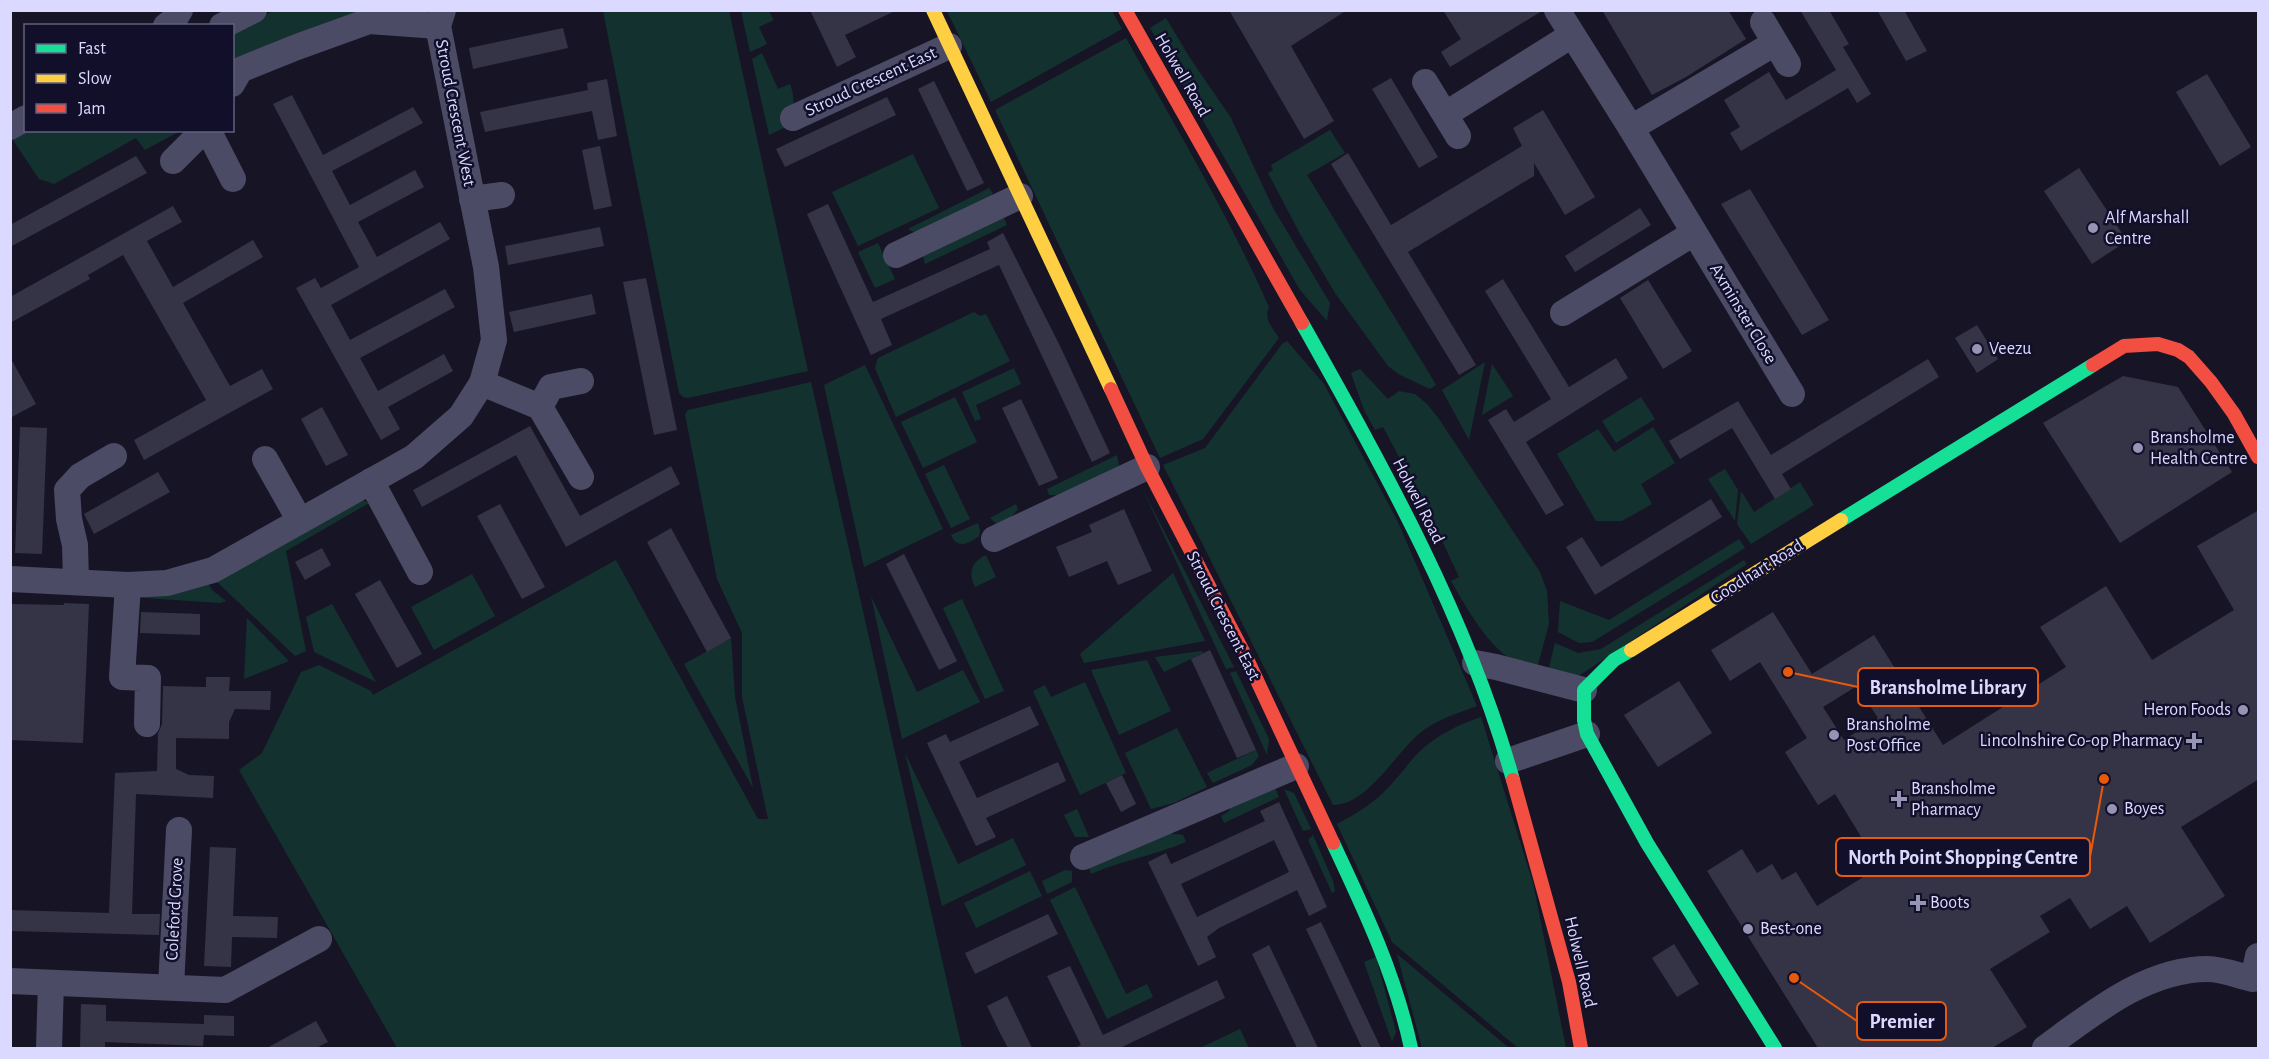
<svg xmlns="http://www.w3.org/2000/svg" width="2269" height="1059" viewBox="0 0 2269 1059" font-family="'Alegreya Sans',sans-serif">
<style>
.green{fill:#13322f}
.building{fill:#353346;fill-rule:evenodd}
.lines{fill:none;stroke-linecap:round;stroke-linejoin:round}
.street{stroke:#4b4b66;stroke-width:26}
.fast{stroke:#16e098;stroke-width:14}
.slow{stroke:#ffcf43;stroke-width:14}
.jam{stroke:#f24e42;stroke-width:14}
.poi-dot{fill:#9694b3;stroke:#120f2b;stroke-width:2}
.labels{text-anchor:middle;dominant-baseline:central;stroke-width:5;stroke-linejoin:round;paint-order:stroke}
.street-label{font-size:18px;fill:#dbd9ff;stroke:#120f2b}
.poi-label{font-size:18px;fill:#dbd9ff;stroke:#120f2b;text-anchor:start}
.leader{fill:none;stroke:#e8590c;stroke-width:2}
.callout-dot{fill:#e8590c;stroke:#120f2b;stroke-width:2}
.callout{fill:#120f2b;stroke:#e8590c;stroke-width:2}
.callout-label{font-size:20px;text-anchor:middle;font-weight:bold;fill:#dbd9ff}
</style>
<rect width="100%" height="100%" fill="#171525"/>
<!-- green -->
<g class="green">
<polygon points="274,11 365,11 233,67 233,28"/>
<polygon points="603,11 729,11 808,371 688,398 683,397 679,393"/>
<polygon points="741,11 769,11 774,20 759,27 767,44 750,52"/>
<polygon points="947,11 1112,11 1122,29 991,102"/>
<polygon points="1166,18 1190,58 1231,118 1273,208 1330,303 1327,321 1300,290 1150,28"/>
<path d="M1126 38C1175 126 1228 214 1269 307 1263 319 1273 328 1279 338L1203 439 1160 458 995 110Z"/>
<path d="M762 53 778 89 790 84C796 100 793 110 788 126L769 135 752 59Z"/>
<polygon points="26,130 180,131 145,150 136,138 54,184 39,179 11,137"/>
<polygon points="1330,130 1345,153 1307,175 1429,373 1436,385 1430,389 1400,375 1388,366 1335,293 1299,232 1268,173 1273,170 1271,165"/>
<polygon points="913,154 939,208 858,246 832,192"/>
<polygon points="989,188 993,193 989,199 917,234 908,229"/>
<polygon points="1003,216 1007,225 925,264 923,256"/>
<polygon points="878,243 895,279 875,288 858,252"/>
<polygon points="974,312 980,316 986,314 1010,361 896,417 875,368 878,358"/>
<path d="M1287 341 1324 384 1397 520 1477 706C1458 713 1438 719 1421 732 1396 752 1368 805 1333 805L1163 465 1205 448 1282 344Z"/>
<polygon points="1485,362 1469,440 1442,390"/>
<polygon points="1492,364 1513,396 1482,415"/>
<polygon points="865,365 943,529 864,567 824,385"/>
<polygon points="1014,368 1021,384 976,405 981,419 975,421 962,392"/>
<path d="M1360 369 1388 399 1399 391 1415 394 1427 404 1439 419 1540 572 1547 591 1549 624 1536 672C1494 659 1472 617 1451 581L1459 577 1428 511 1383 427 1375 430 1364 410 1351 373Z"/>
<polygon points="811,382 962,1048 397,1048 239,770 262,753 301,672 319,665 371,691 373,695 616,560 758,819 768,819 742,697 742,633 717,579 685,414 688,410"/>
<polygon points="955,397 977,442 923,468 901,422"/>
<polygon points="1641,397 1655,419 1616,443 1602,421"/>
<polygon points="1653,427 1675,463 1641,484 1652,504 1622,521 1596,521 1557,454 1598,429 1614,452"/>
<polygon points="1117,455 1119,466 1065,495 1049,495 1047,489"/>
<polygon points="944,465 970,519 951,528 925,474"/>
<polygon points="1725,469 1738,490 1735,521 1708,479"/>
<polygon points="1800,482 1814,505 1751,544 1737,524 1741,491 1754,512"/>
<polygon points="1142,488 1234,667 1226,669"/>
<polygon points="362,500 369,503 286,551 306,651 295,656 215,580"/>
<polygon points="1016,504 1018,509 1005,524 999,526 990,518"/>
<path d="M978 523 980 530 979 536C970 543 957 550 951 535Z"/>
<polygon points="1739,539 1745,548 1592,642 1579,643 1558,632 1560,601 1609,620"/>
<path d="M986 555 996 577 975 587C968 573 971 562 986 555Z"/>
<polygon points="1744,560 1747,564 1574,679 1547,675 1555,643 1578,653 1601,649"/>
<polygon points="1173,573 1205,641 1084,663 1080,654"/>
<polygon points="472,574 495,616 434,650 411,607"/>
<polygon points="207,582 212,590 226,601 221,603 144,598 144,596"/>
<polygon points="871,596 917,692 963,670 980,702 902,739"/>
<polygon points="962,599 1004,691 985,699 943,608"/>
<polygon points="332,604 376,682 314,652 306,617"/>
<polygon points="247,618 289,661 244,679"/>
<polygon points="731,638 735,697 753,788 684,664"/>
<polygon points="1202,651 1203,653 1164,672 1155,657"/>
<polygon points="1147,660 1171,711 1119,735 1091,670"/>
<polygon points="1236,671 1269,739 1267,755 1230,673"/>
<polygon points="1085,682 1126,773 1080,795 1033,691 1045,685 1051,697"/>
<path d="M1481 717 1533 883 1566 1048H1518L1392 942 1337 824C1354 815 1369 806 1383 793 1397 780 1407 764 1420 751 1437 735 1460 724 1481 717Z"/>
<polygon points="1177,728 1207,787 1174,803 1151,809 1125,753"/>
<polygon points="1256,750 1259,756 1252,765 1213,783 1207,773"/>
<polygon points="905,753 958,864 1013,838 1026,865 942,906"/>
<polygon points="1275,787 1279,797 1224,823 1221,816 1229,811 1233,802"/>
<polygon points="1284,789 1294,793 1311,829 1303,831"/>
<polygon points="1077,809 1089,837 1075,837 1064,815"/>
<path d="M1167 833 1183 835 1186 842C1156 855 1122 860 1091 874L1089 868Z"/>
<polygon points="1313,835 1333,881 1335,891 1332,893 1308,840"/>
<polygon points="1065,870 1072,871 1072,882 1047,894 1042,881"/>
<polygon points="1030,871 1042,896 976,928 964,903"/>
<polygon points="1075,887 1126,994 1147,984 1153,997 1107,1019 1050,900"/>
<polygon points="1397,954 1509,1048 1422,1048"/>
<polygon points="1376,957 1396,1032 1392,1042 1364,962"/>
<polygon points="1240,1029 1249,1048 1200,1048"/>
</g>
<!-- building -->
<g class="building">
<polygon points="810,10 897,10 845,35 856,57 837,67"/>
<polygon points="1229,10 1347,10 1291,46 1334,121 1304,139"/>
<polygon points="1443,10 1542,10 1542,11 1450,67 1441,52 1461,39"/>
<polygon points="1602,10 1728,10 1746,39 1686,77 1652,95"/>
<polygon points="1800,10 1829,10 1849,44 1843,47 1871,94 1857,103 1848,88 1741,151 1730,133 1740,127 1724,100 1769,72 1786,100 1836,70"/>
<polygon points="1877,10 1904,10 1927,51 1906,61"/>
<polygon points="563,28 568,48 473,69 469,48"/>
<polygon points="2207,74 2251,147 2220,166 2176,92"/>
<polygon points="1391,78 1438,157 1419,168 1372,89"/>
<polygon points="607,79 617,136 598,140 592,111 485,132 480,112 588,90 587,83"/>
<polygon points="934,81 984,183 967,191 918,89"/>
<polygon points="292,95 323,155 413,107 423,123 332,171 350,205 415,170 424,187 358,222 377,257 440,222 450,239 331,305 350,340 445,289 455,307 360,358 378,391 444,354 453,371 388,407 400,429 381,440 296,288 315,278 321,288 359,267 273,104"/>
<polygon points="887,97 896,115 785,167 776,149"/>
<polygon points="1543,110 1595,197 1565,215 1534,163 1534,176 1408,252 1476,365 1459,375 1331,164 1348,153 1391,225 1522,146 1513,128"/>
<polygon points="600,146 612,206 594,210 582,150"/>
<polygon points="136,156 147,173 10,247 10,225"/>
<polygon points="2079,168 2127,241 2092,264 2044,191"/>
<polygon points="1750,189 1829,320 1802,335 1721,204"/>
<polygon points="828,204 873,302 990,249 987,242 1003,233 1060,346 1110,453 1092,462 999,265 881,319 892,345 871,355 807,214"/>
<polygon points="173,206 182,222 147,241 173,287 253,240 263,257 183,303 230,386 262,369 273,389 144,460 134,440 206,400 123,255 88,275 90,279 10,323 10,297"/>
<polygon points="1640,208 1651,225 1575,272 1565,256"/>
<polygon points="600,227 604,246 508,265 505,246"/>
<polygon points="646,278 677,430 654,435 623,282"/>
<polygon points="1503,279 1569,387 1616,358 1628,378 1526,442 1564,505 1546,515 1488,420 1506,409 1514,422 1551,399 1485,291"/>
<polygon points="1648,280 1692,351 1663,369 1620,298"/>
<polygon points="592,294 596,314 514,332 509,312"/>
<polygon points="1977,325 1998,359 1977,373 1955,338"/>
<polygon points="10,357 36,404 10,418"/>
<polygon points="1928,359 1939,377 1782,474 1791,489 1775,499 1732,428 1680,459 1669,441 1738,401 1771,455"/>
<polygon points="2123,376 2178,387 2232,472 2120,543 2043,423"/>
<polygon points="1021,399 1058,478 1039,486 1002,408"/>
<polygon points="322,407 348,455 326,466 301,419"/>
<polygon points="530,426 580,516 671,466 680,484 566,547 516,455 422,507 413,490"/>
<polygon points="20,427 47,428 42,554 15,553"/>
<polygon points="158,472 170,492 94,534 84,514"/>
<polygon points="1711,499 1722,517 1595,595 1566,547 1582,537 1601,567"/>
<polygon points="500,504 545,587 522,599 477,516"/>
<polygon points="1124,509 1152,571 1118,585 1107,561 1069,577 1056,547 1092,532 1089,525"/>
<path d="M2259 510V779L2181 827 2225 896 2150 943 2127 906 2090 929 2070 898 2040 916 2050 932 1990 969 2027 1027 1992 1048H1818L1707 871 1742 849 1757 873 1772 864 1782 880 1796 872 1817 906 1876 869 1862 847 1866 845 1835 794 1818 805 1785 752 1807 738 1760 662 1730 681 1711 650 1773 612 1812 674 1874 635 1943 745 2066 667 2040 627 2106 586 2152 660 2234 610 2197 546ZM1857 686 1878 718 1844 740 1823 707Z"/>
<polygon points="671,528 731,638 707,652 647,542"/>
<polygon points="322,548 331,565 305,580 295,562"/>
<polygon points="904,554 957,661 939,670 886,564"/>
<polygon points="380,580 422,654 397,668 355,594"/>
<polygon points="64,603 89,604 83,743 10,740 10,604 64,605"/>
<polygon points="141,612 200,614 200,635 140,633"/>
<polygon points="1210,650 1256,750 1237,758 1191,659"/>
<polygon points="206,677 230,677 229,691 271,691 270,710 235,709 229,722 229,739 176,738 176,769 189,775 214,776 213,798 136,794 132,914 160,914 159,935 10,931 10,910 109,913 115,773 157,771 158,733 162,724 163,686 206,687"/>
<polygon points="1679,681 1712,733 1658,767 1624,715"/>
<polygon points="1030,706 1039,725 959,762 977,798 1058,762 1066,781 986,818 996,837 976,846 927,743 946,734 950,742"/>
<polygon points="1122,775 1136,804 1121,812 1106,783"/>
<path d="M1279 802 1327 907 1309 916 1297 890 1219 928 1207 937 1216 957 1198 966 1148 862 1166 853 1171 864 1209 847 1265 821 1260 811ZM1274 840 1289 872 1197 917 1181 884Z"/>
<polygon points="210,847 236,848 233,916 278,917 277,938 232,937 231,967 204,966"/>
<polygon points="1048,914 1058,934 975,974 965,953"/>
<polygon points="1321,922 1333,947 1381,1048 1362,1048 1318,954 1306,929"/>
<polygon points="1674,944 1699,984 1677,997 1652,958"/>
<polygon points="1269,945 1296,1002 1318,1048 1297,1048 1252,954"/>
<polygon points="1070,966 1103,1035 1217,980 1225,998 1120,1048 1074,1048 1081,1045 1047,976"/>
<polygon points="1007,996 1020,1023 1032,1048 1008,1048 1000,1033 987,1006"/>
<polygon points="81,1004 106,1005 106,1021 204,1024 204,1027 204,1015 234,1016 234,1036 204,1035 203,1046 105,1042 105,1048 80,1048"/>
<polygon points="316,1021 328,1042 316,1048 267,1048"/>
</g>
<g class="lines">
<!-- street -->
<g class="street">
<polyline points="1557,10 1631,128 1792,394"/>
<polyline points="1763,22 1788,64"/>
<polyline points="166,26 174,20 180,10"/>
<polyline points="222,26 254,10"/>
<polyline points="1425,82 1458,136"/>
<polyline points="232,84 240,70 297,47 369,21 438,26"/>
<polyline points="1446,114 1572,35"/>
<polyline points="793,118 949,46"/>
<polyline points="10,127 26,118"/>
<polyline points="1631,128 1775,43"/>
<polyline points="208,130 233,179"/>
<polyline points="173,161 204,130"/>
<polyline points="472,199 502,195"/>
<polyline points="896,255 1020,196"/>
<polyline points="1563,313 1694,233"/>
<polyline points="482,383 540,407 581,477"/>
<polyline points="540,407 551,387 581,381"/>
<polyline points="265,459 300,521"/>
<polyline points="371,481 420,572"/>
<polyline points="994,539 1147,467"/>
<polyline points="10,579 128,585 167,583 213,570 414,457 461,416 482,383 494,340 486,267 438,26 443,10"/>
<polyline points="76,581 75,545 69,519 67,490 80,476 114,456"/>
<polyline points="128,585 122,677 148,678 147,724"/>
<polyline points="1475,663 1496,667 1584,690"/>
<polyline points="1508,761 1587,734"/>
<polyline points="1083,857 1296,766"/>
<polyline points="10,981 225,990 319,939"/>
<polyline points="171,987 179,830"/>
<polyline points="49,1048 51,983"/>
<path d="M2045 1048C2093 1013 2146 969 2208 969 2222 969 2239 976 2253 979L2258 956"/>
</g>
<!-- fast -->
<g class="fast">
<path d="M1302 323C1384 469 1468 618 1513 780"/>
<polyline points="1841,520 2093,365"/>
<polyline points="1631,650 1614,660 1584,690 1584,720 1587,734 1647,843 1775,1048"/>
<path d="M1333 843C1365 911 1395 974 1411 1048"/>
</g>
<!-- slow -->
<g class="slow">
<polyline points="933,10 1111,389"/>
<polyline points="1631,650 1841,520"/>
</g>
<!-- jam -->
<g class="jam">
<polyline points="1125,10 1302,323"/>
<polyline points="2093,365 2124,346 2158,344 2178,350 2189,357 2211,382 2234,414 2258,457"/>
<polyline points="1111,389 1147,467 1247,659 1333,843"/>
<polyline points="1513,780 1569,982 1581,1048"/>
</g>
</g>
<!-- markers -->
<g class="poi-dot">
<circle cx="2093" cy="228" r="6"/>
<circle cx="1977" cy="349" r="6"/>
<circle cx="2138" cy="448" r="6"/>
<circle cx="2243" cy="710" r="6"/>
<circle cx="1834" cy="735" r="6"/>
<path d="M2191 732h6v6h6v6h-6v6h-6v-6h-6v-6h6z"/>
<path d="M1896 790h6v6h6v6h-6v6h-6v-6h-6v-6h6z"/>
<circle cx="2112" cy="809" r="6"/>
<path d="M1915 894h6v6h6v6h-6v6h-6v-6h-6v-6h6z"/>
<circle cx="1748" cy="929" r="6"/>
</g>
<g class="labels">
<!-- street labels -->
<g class="street-label">
<text transform="translate(1182 75) rotate(60)">Holwell Road</text>
<text transform="translate(871 82) rotate(-25)">Stroud Crescent East</text>
<text transform="translate(455 113) rotate(79)">Stroud Crescent West</text>
<text transform="translate(1743 314) rotate(59)">Axminster Close</text>
<text transform="translate(1418 501) rotate(63)">Holwell Road</text>
<text transform="translate(1757 572) rotate(-32)">Goodhart Road</text>
<text transform="translate(1223 616) rotate(63)">Stroud Crescent East</text>
<text transform="translate(175 909) rotate(-87)">Coleford Grove</text>
<text transform="translate(1580 962) rotate(77)">Holwell Road</text>
</g>
<!-- poi labels -->
<g class="poi-label">
<text x="2105" y="218">Alf Marshall<tspan x="2105" dy="21">Centre</tspan></text>
<text x="1989" y="349">Veezu</text>
<text x="2150" y="438">Bransholme<tspan x="2150" dy="21">Health Centre</tspan></text>
<text x="2231" y="710" text-anchor="end">Heron Foods</text>
<text x="1846" y="725">Bransholme<tspan x="1846" dy="21">Post Office</tspan></text>
<text x="2182" y="741" text-anchor="end">Lincolnshire Co-op Pharmacy</text>
<text x="1911" y="789">Bransholme<tspan x="1911" dy="21">Pharmacy</tspan></text>
<text x="2124" y="809">Boyes</text>
<text x="1930" y="903">Boots</text>
<text x="1760" y="929">Best-one</text>
</g>
</g>
<!-- callouts -->
<path class="leader" d="M1788 672L1858 687M2104 779L2090 857M1794 978L1857 1021"/>
<g class="callout-dot">
<circle cx="1788" cy="672" r="6"/>
<circle cx="2104" cy="779" r="6"/>
<circle cx="1794" cy="978" r="6"/>
</g>
<g class="callout">
<rect x="1858" y="668" width="180" height="38" rx="6"/>
<rect x="1836" y="838" width="254" height="38" rx="6"/>
<rect x="1857" y="1002" width="89" height="38" rx="6"/>
</g>
<g class="callout-label">
<text x="1948" y="694">Bransholme Library</text>
<text x="1963" y="864">North Point Shopping Centre</text>
<text x="1902" y="1028">Premier</text>
</g>
<!-- border -->
<rect width="2269" height="1059" fill="none" stroke="#dbd9ff" stroke-width="24"/>
<!-- legend -->
<rect x="24" y="24" width="210" height="108" fill="#120f2b" stroke="#626080" stroke-width="1.5"/>
<rect x="36" y="44" width="30" height="9" fill="#16e098" stroke="#626080" stroke-width="1.5"/>
<text x="78" y="54" font-size="18" fill="#dbd9ff">Fast</text>
<rect x="36" y="74" width="30" height="9" fill="#ffcf43" stroke="#626080" stroke-width="1.5"/>
<text x="78" y="84" font-size="18" fill="#dbd9ff">Slow</text>
<rect x="36" y="104" width="30" height="9" fill="#f24e42" stroke="#626080" stroke-width="1.5"/>
<text x="78" y="114" font-size="18" fill="#dbd9ff">Jam</text>
</svg>
